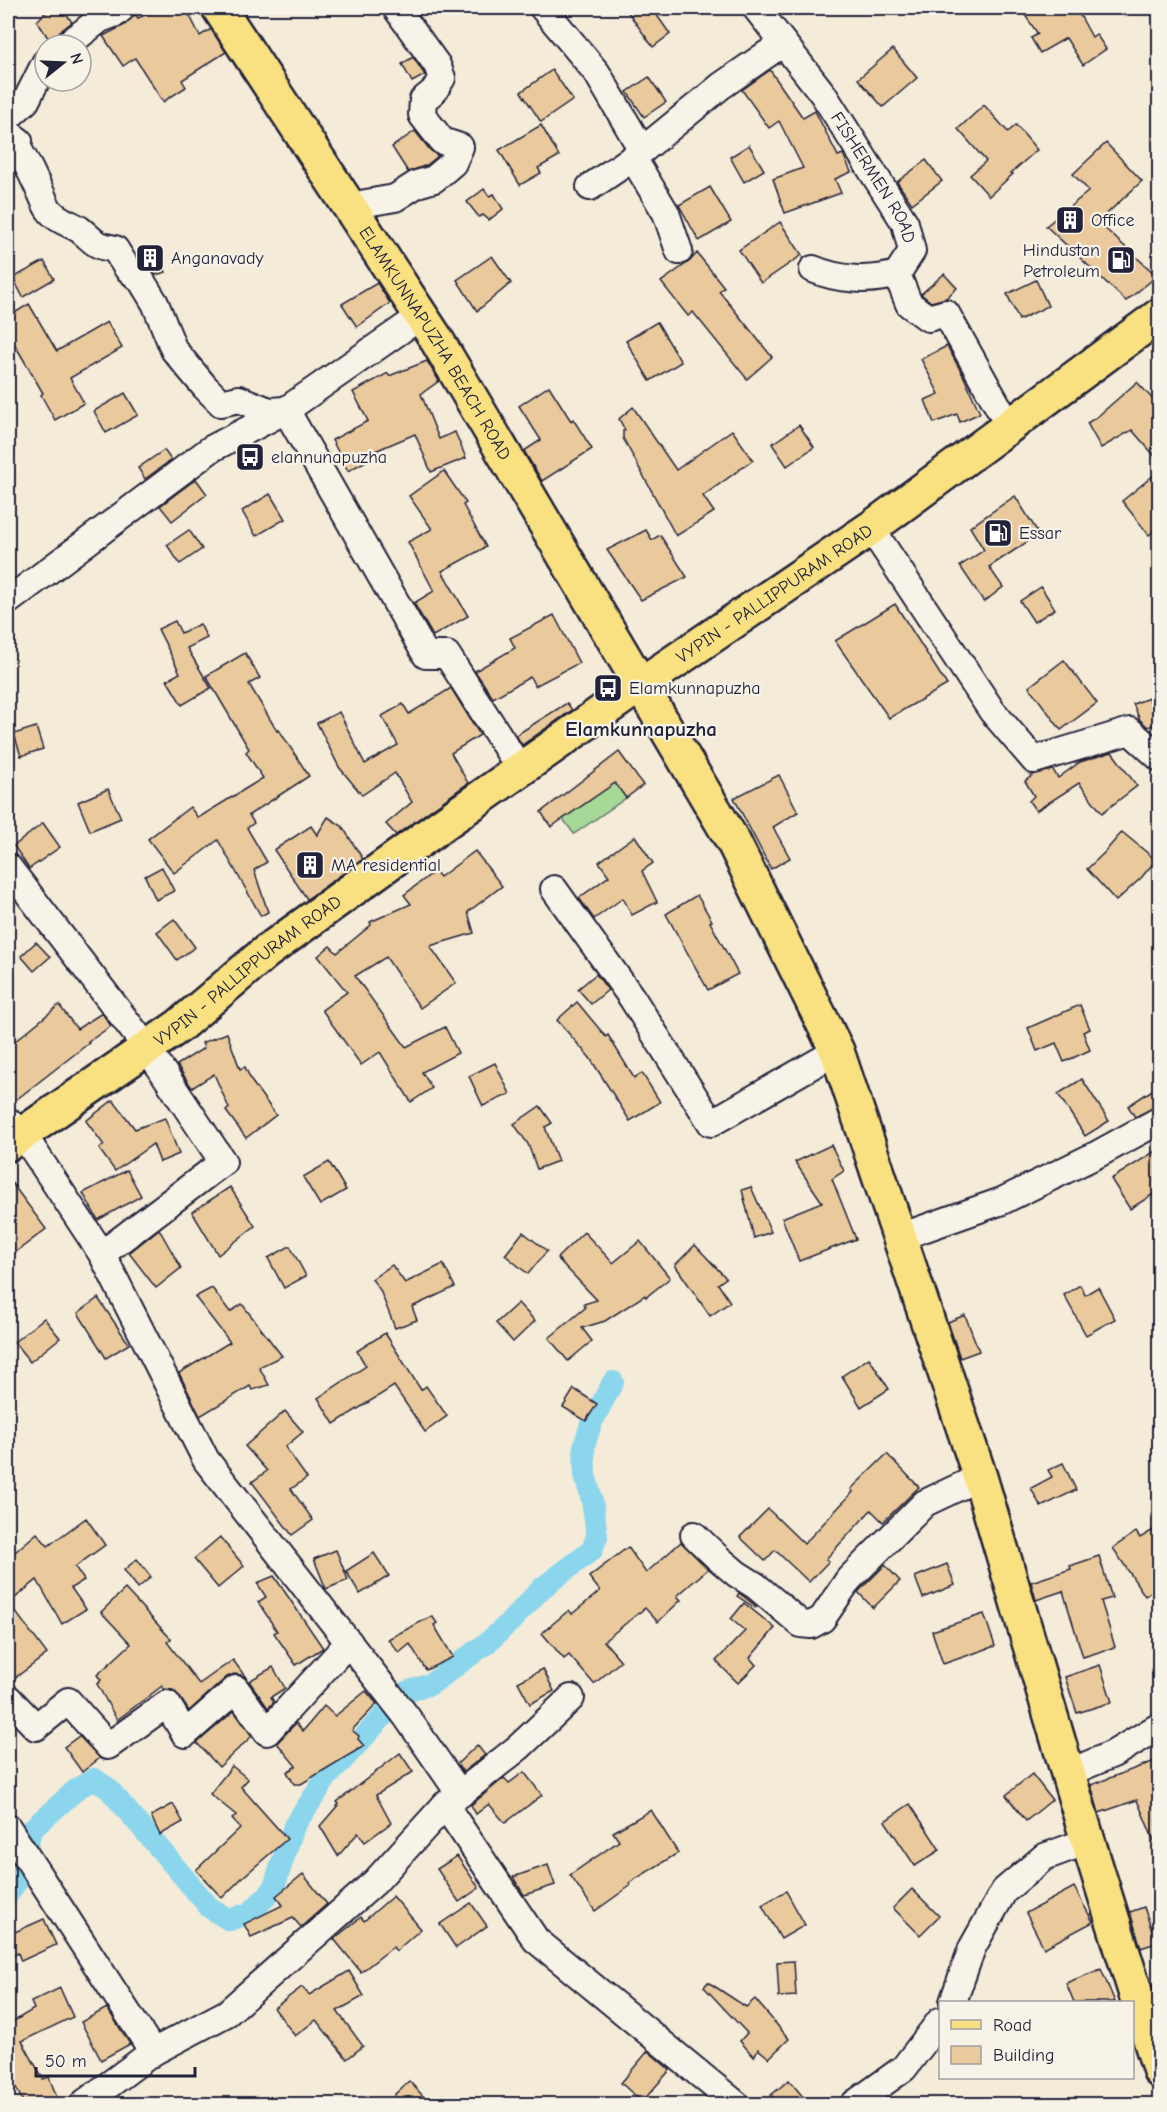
<svg xmlns="http://www.w3.org/2000/svg" width="1167" height="2112" viewBox="0 0 1167 2112" font-family="'Comic Neue',sans-serif">
<style>
.green{fill:#a6d898;stroke:#647d6a;stroke-width:1.5}
.lines{fill:none;stroke-linecap:round;stroke-linejoin:round}
.canal{stroke:#8cd6ed;stroke-width:22}
.building{fill:#eaca9c;stroke:#22223b;stroke-width:1.5}
.minor-casing{stroke:#22223b;stroke-width:30}
.major-casing{stroke:#22223b;stroke-width:38}
.minor{stroke:#f7f3e8;stroke-width:26}
.major{stroke:#f9e181;stroke-width:33}
.labels{text-anchor:middle;dominant-baseline:central;stroke-width:4.5;stroke-linejoin:round;paint-order:stroke}
.street-label{font-size:18px;fill:#22223b;stroke:#f7f3e8}
.poi-label{font-size:18px;fill:#22223b;stroke:#f7f3e8;text-anchor:start}
.quarter-label{font-size:21px;font-weight:bold;fill:#22223b;stroke:#f7f3e8}
</style>
<rect width="100%" height="100%" fill="#f4ebd9"/>
<filter id="ink" filterUnits="userSpaceOnUse"><feTurbulence type="fractalNoise" baseFrequency=".0167" numOctaves="2"/><feDisplacementMap in="SourceGraphic" scale="12" xChannelSelector="R" yChannelSelector="G"/><feConvolveMatrix kernelMatrix="1 2 1 2 8 2 1 2 1" color-interpolation-filters="sRGB"/></filter>
<g filter="url(#ink)">
<!-- green -->
<polygon class="green" points="615,783 626,798 574,834 563,819"/>
<g class="lines">
<!-- canal -->
<polyline class="canal" points="8,1894 20,1877 31,1830 78,1788 94,1779 108,1788 210,1908 229,1920 250,1913 273,1890 294,1826 327,1777 387,1712 409,1691 431,1684 487,1643 511,1621 541,1589 592,1550 597,1536 592,1500 585,1475 584,1446 591,1424 613,1382"/>
</g>
<!-- building -->
<g class="building">
<polygon points="50,8 62,8 72,22 57,34 52,44 37,21"/>
<polygon points="162,8 186,8 200,36 211,29 226,52 182,80 186,87 163,102 135,58 123,66 103,36 125,25 135,14 138,18"/>
<polygon points="625,8 652,8 670,34 653,47"/>
<polygon points="1020,8 1076,8 1092,37 1096,34 1106,49 1083,65 1066,38 1040,53 1031,38 1038,34"/>
<polygon points="893,49 917,78 883,107 858,79"/>
<polygon points="413,57 425,75 412,82 402,64"/>
<polygon points="552,70 573,100 541,122 521,92"/>
<polygon points="770,70 803,118 815,111 838,156 843,154 851,172 835,179 841,193 785,213 773,179 803,168 779,121 769,128 742,90"/>
<polygon points="649,77 666,102 644,117 627,92"/>
<polygon points="984,105 1008,132 1016,125 1037,150 1011,173 1013,174 989,196 970,175 986,161 958,129"/>
<polygon points="541,125 559,156 538,168 541,173 520,185 499,150"/>
<polygon points="415,131 430,150 438,156 427,165 408,172 392,147"/>
<polygon points="1106,143 1142,181 1098,222 1157,276 1126,301 1046,226 1089,191 1073,174"/>
<polygon points="749,145 764,170 744,182 730,157"/>
<polygon points="926,160 942,181 912,204 897,182"/>
<polygon points="710,187 731,222 699,241 679,205"/>
<polygon points="484,189 489,196 494,194 503,209 489,220 483,215 479,217 467,202"/>
<polygon points="780,222 802,255 761,283 739,250"/>
<polygon points="152,252 166,272 156,275 141,260"/>
<polygon points="697,253 724,287 719,291 772,357 747,379 693,312 688,316 661,282 690,261"/>
<polygon points="492,256 511,283 477,311 457,280"/>
<polygon points="44,261 54,279 23,297 13,278"/>
<polygon points="944,274 957,288 946,298 931,302 921,294"/>
<polygon points="1036,280 1048,306 1019,320 1007,294"/>
<polygon points="377,283 390,303 357,327 342,304"/>
<polygon points="29,304 56,350 57,351 107,322 122,348 70,378 84,403 55,420 41,395 43,393 8,333 8,317"/>
<polygon points="657,322 681,362 650,381 626,341"/>
<polygon points="947,346 964,377 980,413 960,422 957,414 934,423 925,400 939,394 921,359"/>
<polygon points="427,361 439,381 421,394 439,439 455,432 466,458 431,472 415,434 368,454 370,459 348,471 332,440 368,421 353,392 388,373 389,376"/>
<polygon points="1137,382 1160,407 1160,462 1132,430 1101,448 1087,423 1097,417"/>
<polygon points="549,386 571,421 573,419 592,449 542,481 524,451 541,440 519,406"/>
<polygon points="125,393 138,415 106,433 94,411"/>
<polygon points="633,407 676,470 732,430 753,460 703,496 714,512 676,536 623,438 623,431 625,430 619,419"/>
<polygon points="799,425 814,447 787,466 772,444"/>
<polygon points="164,450 171,460 145,479 138,468"/>
<polygon points="1160,470 1160,526 1149,535 1122,501"/>
<polygon points="444,471 466,503 463,505 486,547 442,571 468,616 433,636 414,603 434,591 408,542 432,529 409,496"/>
<polygon points="196,479 207,494 172,521 160,506"/>
<polygon points="270,494 285,519 256,536 242,511"/>
<polygon points="1015,496 1039,534 989,567 1003,587 984,602 960,566 984,550 970,527"/>
<polygon points="189,530 202,549 180,564 167,545"/>
<polygon points="646,530 652,540 660,535 687,577 641,600 607,550"/>
<polygon points="1041,587 1055,609 1034,622 1020,601"/>
<polygon points="895,604 947,685 889,718 835,641"/>
<polygon points="554,615 579,663 535,686 530,677 493,698 475,671 515,648 510,638"/>
<polygon points="175,621 181,633 200,624 207,638 187,648 211,688 182,705 167,680 180,673 158,629"/>
<polygon points="245,653 260,678 249,684 277,731 279,730 309,776 249,815 254,823 247,828 267,862 254,870 268,912 261,916 218,840 174,873 148,839 190,807 198,818 263,778 246,752 249,749 206,676"/>
<polygon points="1064,660 1097,703 1061,730 1029,687"/>
<polygon points="451,688 480,735 451,753 468,783 396,835 386,824 412,802 395,773 362,795 339,767 317,723 339,712 365,764 398,745 382,716 403,704 409,714"/>
<polygon points="1149,698 1159,723 1148,727 1140,720 1133,704"/>
<polygon points="567,703 572,710 522,745 516,735"/>
<polygon points="36,727 43,749 21,756 14,734"/>
<polygon points="619,752 643,785 626,798 615,783 551,827 541,812"/>
<polygon points="1112,752 1137,786 1102,813 1079,783 1036,811 1029,801 1034,796 1025,781 1035,774 1053,770 1058,778 1080,762"/>
<polygon points="779,775 798,812 773,827 790,858 771,869 734,798"/>
<polygon points="108,789 121,818 90,831 78,802"/>
<polygon points="328,817 342,826 363,859 307,899 274,850 311,826 317,835"/>
<polygon points="43,823 60,847 29,869 14,846"/>
<polygon points="1122,832 1156,860 1141,878 1116,901 1087,869 1104,853"/>
<polygon points="635,836 653,863 642,871 657,902 632,915 623,898 594,919 579,898 609,876 599,862"/>
<polygon points="475,851 502,886 468,912 474,933 430,946 456,983 420,1008 386,957 355,976 406,1047 445,1027 458,1053 422,1072 432,1088 411,1102 380,1052 361,1065 322,1010 347,992 318,956 330,946 337,953 371,925 370,922 411,904 404,895 435,871 440,877"/>
<polygon points="162,867 174,891 156,900 145,876"/>
<polygon points="697,895 712,921 710,922 738,974 708,990 666,914"/>
<polygon points="174,919 195,947 177,960 157,932"/>
<polygon points="36,942 50,957 34,971 21,956"/>
<polygon points="596,974 608,990 591,1004 578,989"/>
<polygon points="577,1002 606,1037 608,1035 634,1078 642,1073 660,1102 630,1121 590,1058 557,1020"/>
<polygon points="59,1005 77,1029 102,1013 111,1026 88,1042 89,1043 8,1106 8,1047"/>
<polygon points="1080,1005 1090,1029 1083,1032 1090,1050 1064,1062 1056,1043 1037,1051 1028,1028"/>
<polygon points="227,1033 240,1069 245,1067 252,1082 276,1115 246,1138 226,1111 229,1108 214,1074 192,1088 177,1065 204,1048 202,1043"/>
<polygon points="495,1063 510,1094 483,1106 469,1076"/>
<polygon points="1082,1079 1109,1121 1085,1136 1058,1094"/>
<polygon points="1160,1085 1160,1105 1135,1117 1128,1106"/>
<polygon points="113,1100 135,1129 165,1118 179,1154 160,1162 153,1144 115,1171 99,1149 104,1145 86,1121"/>
<polygon points="540,1106 552,1123 545,1127 558,1161 537,1169 528,1144 514,1124"/>
<polygon points="831,1145 844,1171 832,1179 856,1239 799,1261 782,1218 822,1202 795,1162"/>
<polygon points="1160,1148 1160,1190 1130,1209 1111,1179"/>
<polygon points="329,1162 346,1190 320,1205 303,1177"/>
<polygon points="127,1170 141,1196 98,1220 83,1193"/>
<polygon points="8,1178 46,1229 8,1258"/>
<polygon points="230,1187 255,1226 218,1255 192,1212"/>
<polygon points="751,1187 771,1232 754,1238 742,1190"/>
<polygon points="159,1229 181,1268 156,1288 129,1253"/>
<polygon points="523,1232 547,1251 528,1274 505,1255"/>
<polygon points="584,1232 613,1263 640,1241 670,1278 646,1297 645,1295 605,1321 582,1328 592,1341 568,1361 549,1338 585,1308 584,1304 597,1300 557,1258"/>
<polygon points="695,1245 726,1278 718,1284 730,1302 710,1316 675,1265"/>
<polygon points="290,1246 306,1276 284,1288 268,1258"/>
<polygon points="443,1264 455,1287 412,1307 417,1320 395,1328 380,1290 372,1279 392,1265 405,1283"/>
<polygon points="1080,1285 1085,1295 1098,1287 1115,1319 1086,1335 1064,1295"/>
<polygon points="212,1288 230,1312 242,1304 282,1356 259,1367 269,1385 252,1390 250,1386 200,1416 179,1373 230,1342 195,1297"/>
<polygon points="98,1298 129,1344 106,1358 78,1313"/>
<polygon points="518,1303 535,1321 513,1342 496,1323"/>
<polygon points="965,1315 979,1351 960,1358 948,1322"/>
<polygon points="44,1318 60,1338 30,1362 14,1342"/>
<polygon points="385,1333 421,1390 426,1386 447,1416 425,1432 394,1386 334,1424 318,1398 366,1366 357,1351"/>
<polygon points="869,1358 889,1389 861,1407 842,1376"/>
<polygon points="574,1389 597,1404 586,1421 563,1407"/>
<polygon points="285,1411 303,1432 285,1447 307,1478 291,1489 313,1520 292,1535 252,1482 267,1471 245,1446"/>
<polygon points="887,1454 919,1487 883,1522 871,1510 826,1559 829,1561 809,1582 775,1550 765,1561 740,1537 768,1509 804,1544 853,1492 851,1489"/>
<polygon points="1063,1463 1076,1490 1041,1507 1031,1488 1052,1477 1048,1470"/>
<polygon points="86,1518 105,1545 75,1567 84,1580 71,1588 86,1609 62,1624 37,1580 9,1603 47,1654 8,1683 8,1558 37,1533 48,1546"/>
<polygon points="1160,1526 1160,1586 1145,1596 1113,1548 1136,1532 1140,1538"/>
<polygon points="220,1537 244,1566 218,1588 194,1559"/>
<polygon points="681,1542 708,1569 677,1596 681,1600 658,1622 645,1608 604,1641 621,1661 594,1684 569,1655 564,1659 542,1633 569,1610 572,1614 600,1591 589,1577 628,1547 646,1573"/>
<polygon points="336,1550 348,1580 326,1589 314,1559"/>
<polygon points="374,1553 389,1576 360,1594 346,1571"/>
<polygon points="1099,1556 1112,1598 1101,1601 1115,1647 1083,1657 1063,1591 1036,1600 1031,1582 1071,1569 1070,1566"/>
<polygon points="137,1559 151,1577 138,1588 124,1570"/>
<polygon points="947,1564 955,1585 923,1598 915,1577"/>
<polygon points="885,1565 900,1581 873,1608 858,1592"/>
<polygon points="274,1576 323,1648 296,1665 274,1633 277,1631 258,1602 266,1597 257,1583"/>
<polygon points="125,1589 171,1639 167,1642 199,1684 233,1660 247,1679 241,1675 234,1674 227,1677 189,1711 179,1696 173,1690 164,1689 162,1686 117,1720 97,1684 101,1680 97,1675 131,1644 101,1612"/>
<polygon points="739,1593 756,1606 755,1608 737,1596"/>
<polygon points="744,1603 775,1628 750,1658 756,1665 738,1683 716,1661 745,1631 731,1619"/>
<polygon points="984,1614 995,1646 943,1664 932,1631"/>
<polygon points="432,1616 437,1623 434,1625 453,1657 426,1670 410,1644 399,1653 388,1639"/>
<polygon points="1100,1665 1112,1702 1077,1713 1065,1677"/>
<polygon points="273,1667 285,1688 271,1697 274,1702 268,1708 249,1681"/>
<polygon points="543,1669 554,1691 530,1704 518,1682"/>
<polygon points="366,1691 377,1704 352,1730 359,1736 358,1739 364,1746 301,1784 294,1784 287,1772 296,1766 277,1743 296,1723 303,1731 324,1706 335,1716"/>
<polygon points="234,1711 252,1736 219,1767 197,1743"/>
<polygon points="79,1736 100,1758 82,1772 64,1747"/>
<polygon points="477,1745 485,1755 463,1772 457,1764"/>
<polygon points="400,1753 413,1772 376,1795 391,1823 365,1842 358,1833 338,1856 320,1826 339,1804 337,1802"/>
<polygon points="1160,1759 1160,1853 1159,1853 1137,1800 1099,1813 1091,1785"/>
<polygon points="232,1766 248,1779 241,1787 287,1839 243,1877 222,1898 196,1870 240,1828 232,1819 236,1815 210,1794"/>
<polygon points="524,1772 542,1795 505,1823 489,1804 476,1814 471,1805 504,1778 509,1783"/>
<polygon points="1032,1774 1052,1800 1026,1821 1006,1795"/>
<polygon points="173,1804 183,1822 160,1835 151,1816"/>
<polygon points="910,1804 940,1850 915,1866 885,1821"/>
<polygon points="651,1810 678,1853 629,1883 630,1886 595,1911 570,1875 619,1841 613,1832"/>
<polygon points="457,1856 479,1888 459,1902 437,1869"/>
<polygon points="548,1865 555,1885 524,1895 513,1877"/>
<polygon points="303,1874 327,1904 301,1927 293,1918 251,1937 244,1924 283,1905 276,1896"/>
<polygon points="1074,1887 1093,1922 1044,1948 1026,1913"/>
<polygon points="912,1889 939,1916 920,1935 893,1908"/>
<polygon points="786,1891 805,1925 781,1939 762,1905"/>
<polygon points="393,1896 421,1929 396,1951 393,1947 361,1972 334,1939 361,1917 364,1921"/>
<polygon points="471,1903 487,1926 456,1948 440,1924"/>
<polygon points="1144,1907 1156,1943 1141,1948 1130,1912"/>
<polygon points="44,1919 56,1945 21,1961 18,1953 8,1958 8,1935"/>
<polygon points="794,1961 796,1996 779,1997 777,1962"/>
<polygon points="1101,1969 1115,2002 1074,2002 1066,1983"/>
<polygon points="349,1971 364,1996 337,2011 363,2046 347,2059 316,2020 295,2036 274,2008 302,1987 309,1995"/>
<polygon points="708,1982 746,2007 755,1999 789,2039 769,2058 758,2049 754,2057 740,2041 747,2033 704,1987"/>
<polygon points="60,1988 73,2017 22,2041 43,2079 49,2077 58,2100 47,2104 24,2104 11,2077 16,2074 8,2060 8,2017 11,2023 34,2009 31,2002"/>
<polygon points="107,2008 130,2044 101,2060 81,2022"/>
<polygon points="648,2051 670,2070 642,2102 621,2083"/>
<polygon points="789,2080 809,2104 779,2104 771,2095"/>
<polygon points="409,2081 423,2096 414,2104 403,2104 394,2095"/>
</g>
<g class="lines">
<!-- minor casing -->
<g class="minor-casing">
<g id="minor">
<polyline points="543,8 597,73 642,150"/>
<path id="s1" d="M756 8 823 94 905 223 912 251 897 274 909 304 928 318 946 313 1009 426"/>
<polyline points="67,45 100,19 116,13 122,8"/>
<polyline points="8,117 26,101 45,63"/>
<path d="M8 133 19 141 18 149C27 162 33 177 40 191 44 198 45 206 51 212 59 221 69 223 79 229 96 242 92 245 115 249L127 268 141 280 155 303 174 350 205 387 221 403 239 399 269 411 286 410 426 655H447L520 769"/>
<polyline points="633,158 666,213 679,251"/>
<polyline points="590,187 633,158 721,86 783,43"/>
<polyline points="349,206 395,198 417,184 434,179 453,163 460,147 442,141 422,115 423,100 434,91 442,78 437,65 396,8"/>
<path d="M813 269C838 280 870 282 897 274"/>
<polyline points="871,528 992,711 1034,760 1130,731 1160,758"/>
<polyline points="8,601 211,449 286,410 421,316"/>
<polyline points="8,867 147,1048 223,1162 102,1254 206,1460 406,1716 460,1794 445,1805"/>
<polyline points="554,889 632,998 711,1123 837,1051"/>
<polyline points="8,1121 22,1133 102,1254"/>
<polyline points="900,1237 1002,1201 1098,1154 1160,1120"/>
<polyline points="694,1535 718,1558 737,1574 756,1586 801,1624 811,1625 822,1619 849,1579 925,1503 980,1477"/>
<polyline points="8,1698 36,1727 68,1701 108,1746 167,1704 185,1734 236,1689 267,1732 349,1642"/>
<polyline points="1068,1773 1113,1754 1160,1726"/>
<polyline points="460,1794 519,1747 571,1698"/>
<polyline points="8,1828 153,2052"/>
<polyline points="953,2002 972,1948 1004,1891 1044,1857 1088,1841"/>
<polyline points="83,2104 153,2052 227,2013 375,1882 445,1805 536,1940 736,2104"/>
<polyline points="854,2104 904,2068 940,2021"/>
</g>
</g>
<!-- major casing -->
<g class="major-casing">
<g id="major">
<path id="s2" d="M219 8 435 337 734 843 837 1051 980 1477 1088 1841 1160 2071"/>
<path id="s3" d="M8 1144 179 1026 266 952 443 824 640 685 871 528 1160 315"/>
</g>
</g>
<!-- minor -->
<use href="#minor" class="minor"/>
<!-- major -->
<use href="#major" class="major"/>
</g>
</g>
<!-- icons -->
<defs>
<g id="building-square" transform="scale(1.5)"><rect x="-9" y="-9" width="18" height="18" rx="4" fill="#22223b" stroke="#f7f3e8"/><path d="M-4-6H4V6H1V3H-1V6H-4ZM-2.5-4.3h1.7v1.8h-1.7ZM.8-4.3h1.7v1.8H.8ZM-2.5-1h1.7V.8h-1.7ZM.8-1h1.7V.8H.8Z" fill="#fff"/></g>
<g id="fuel-square" transform="scale(1.5)"><rect x="-9" y="-9" width="18" height="18" rx="4" fill="#22223b" stroke="#f7f3e8"/><path d="M-5.5-6h7V0h2V4h1.3V-2.5L3-4.5l.8-.8L6-3V5H2.5V1h-1V6h-7ZM-4.2-4.7v3.2H.2V-4.7Z" fill="#fff"/></g>
<g id="bus-square" transform="scale(1.5)"><rect x="-9" y="-9" width="18" height="18" rx="4" fill="#22223b" stroke="#f7f3e8"/><path d="M-5-6H5V4H4V6H2V4H-2V6H-4V4H-5ZM-3.5-4V0h7V-4ZM-3.5 1.2v1.5H-2V1.2ZM2 1.2v1.5H3.5V1.2Z" fill="#fff"/></g>
</defs>
<g fill-rule="evenodd">
<use href="#building-square" x="1070" y="220"/>
<use href="#building-square" x="150" y="258"/>
<use href="#fuel-square" x="1121" y="260"/>
<use href="#bus-square" x="250" y="457"/>
<use href="#fuel-square" x="998" y="533"/>
<use href="#bus-square" x="608" y="688"/>
<use href="#building-square" x="310" y="865"/>
</g>
<g class="labels">
<!-- street labels -->
<g class="street-label">
<text stroke="none"><textPath href="#s1" startOffset="207">FISHERMEN ROAD</textPath></text>
<text stroke="none"><textPath href="#s2" startOffset="399">ELAMKUNNAPUZHA BEACH ROAD</textPath></text>
<text stroke="none"><textPath href="#s3" startOffset="944">VYPIN - PALLIPPURAM ROAD</textPath></text>
<text stroke="none"><textPath href="#s3" startOffset="296">VYPIN - PALLIPPURAM ROAD</textPath></text>
</g>
<!-- poi labels -->
<g class="poi-label">
<text x="1091" y="220">Office</text>
<text x="1100" y="250" text-anchor="end">Hindustan<tspan x="1100" dy="21">Petroleum</tspan></text>
<text x="171" y="258">Anganavady</text>
<text x="271" y="457">elannunapuzha</text>
<text x="1019" y="533">Essar</text>
<text x="629" y="688">Elamkunnapuzha</text>
<text x="331" y="865">MA residential</text>
</g>
<!-- quarter labels -->
<g class="quarter-label">
<text x="641" y="729">Elamkunnapuzha</text>
</g>
</g>
<!-- margin -->
<rect width="1167" height="2112" fill="none" stroke="#f7f3e8" stroke-width="30"/>
<rect x="15" y="15" width="1137" height="2082" fill="none" stroke="#22223b" stroke-width="2" filter="url(#ink)"/>
<!-- legend -->
<rect x="939" y="2001" width="195" height="78" fill="#f7f3e8" stroke="#a29fa3" stroke-width="1.5"/>
<rect x="951" y="2020" width="30" height="9" fill="#f9e181" stroke="#a29fa3" stroke-width="1.5"/>
<text x="993" y="2031" font-size="18" fill="#22223b">Road</text>
<rect x="951" y="2046" width="30" height="18" fill="#eaca9c" stroke="#a29fa3" stroke-width="1.5"/>
<text x="993" y="2061" font-size="18" fill="#22223b">Building</text>
<!-- north arrow -->
<g transform="translate(63 63) rotate(72)"><circle r="28" fill="#f7f3e8" stroke="#a29fa3" stroke-width="1.5"/>
<path d="M0-4.5L10 22L0 15L-10 22Z" fill="#22223b"/>
<text y="-9" font-size="16" font-weight="bold" text-anchor="middle" fill="#22223b">N</text>
</g>
<!-- scale -->
<path d="M36 2067v9h159v-9" fill="none" stroke="#22223b" stroke-width="3"/>
<text x="45" y="2067" font-size="18" fill="#22223b" stroke="#f7f3e8" stroke-width="4.5" paint-order="stroke">50 m</text>
</svg>
